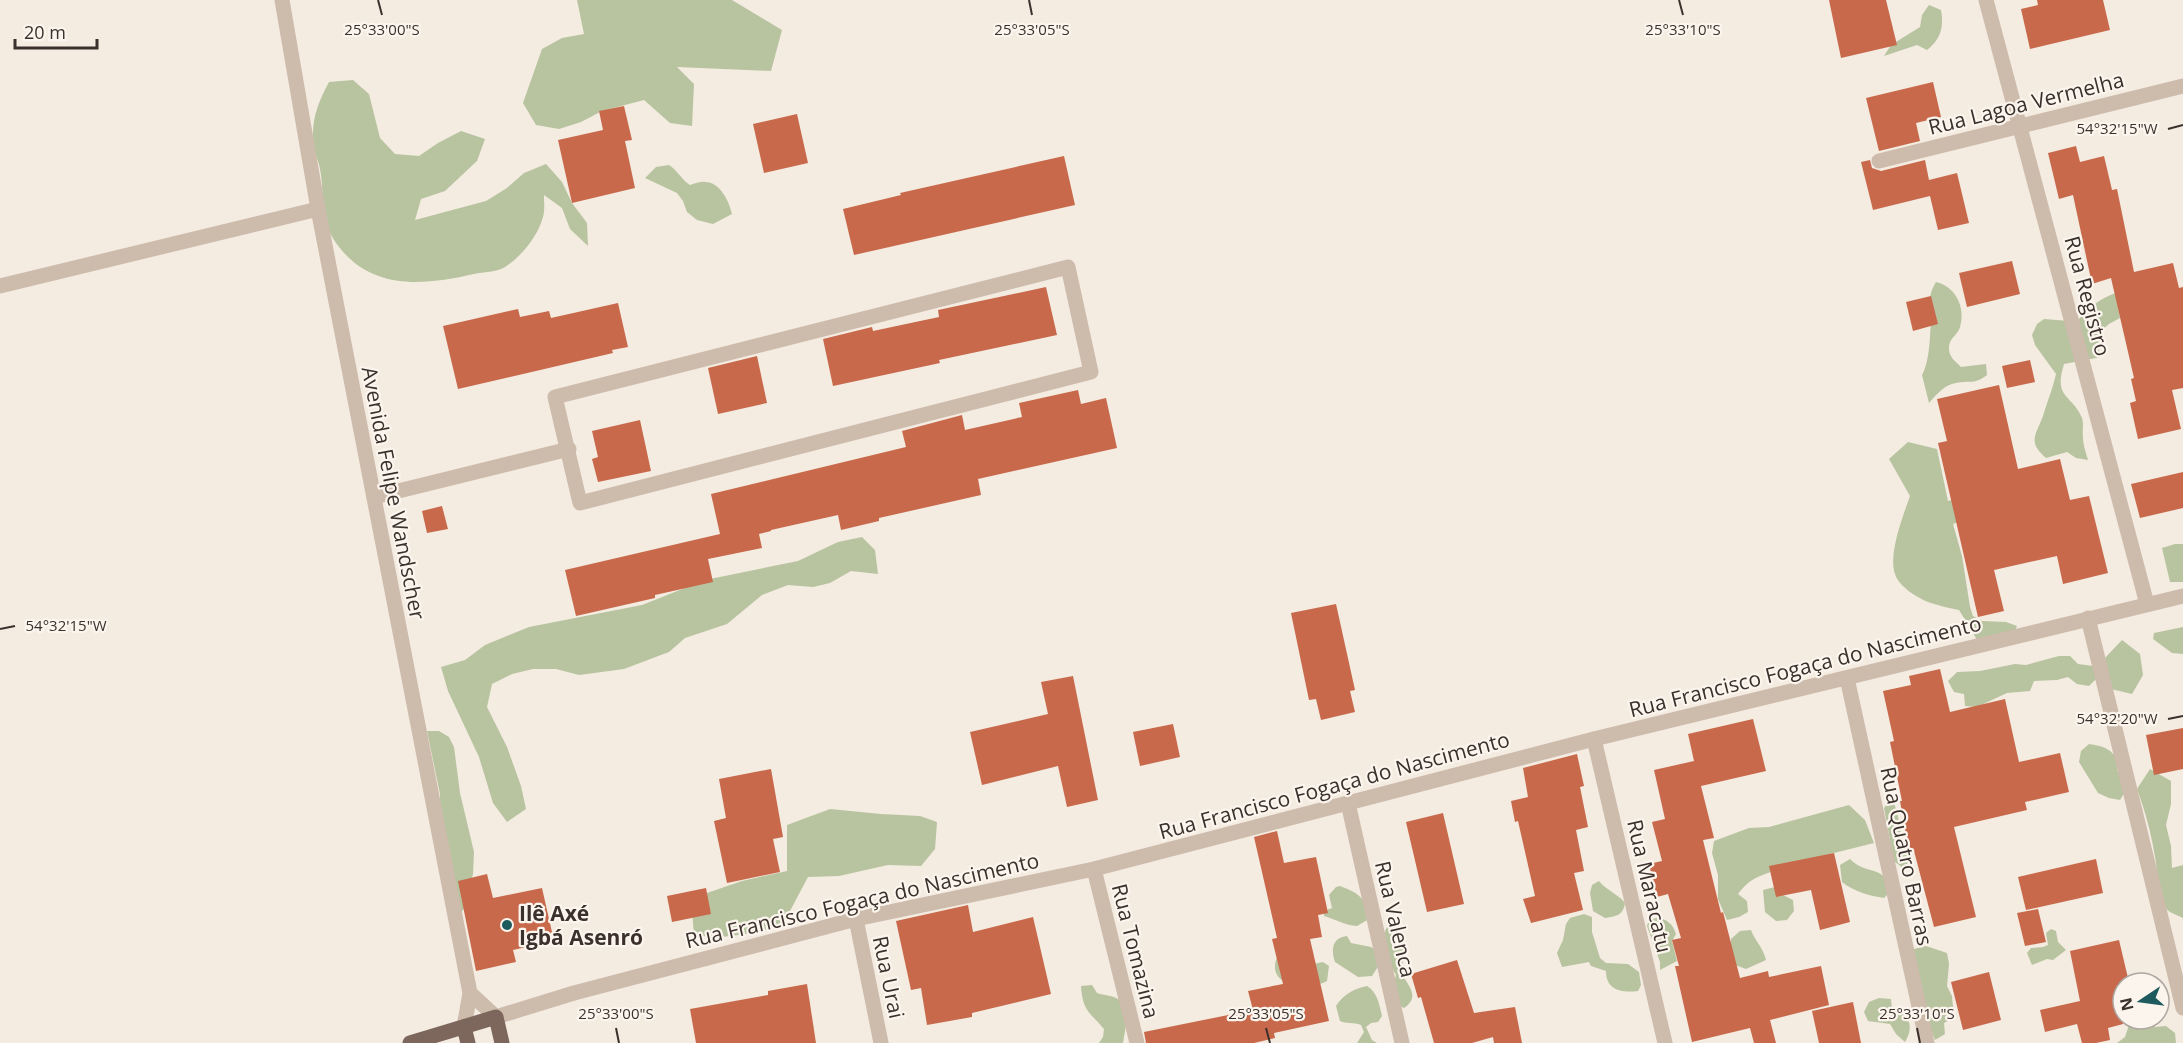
<svg xmlns="http://www.w3.org/2000/svg" width="2183" height="1043" viewBox="0 0 2183 1043" font-family="'Open Sans',sans-serif">
<style>
.green{fill:#b8c4a0}
.building{fill:#c8694b}
.lines{fill:none;stroke-linecap:round;stroke-linejoin:round}
.minor{stroke:#cdbbac;stroke-width:15}
.major{stroke:#7d675c;stroke-width:15}
.ticks{fill:none;stroke:#3b302b;stroke-width:2}
.poi-dot{fill:#1f5a5e;stroke:#fbf5ee;stroke-width:2}
.labels{text-anchor:middle;dominant-baseline:central;stroke-width:4.5;stroke-linejoin:round;paint-order:stroke}
.street-label{font-size:21px;fill:#3b302b;stroke:#fbf5ee}
.poi-label{font-size:21px;font-weight:bold;fill:#3b302b;stroke:#fbf5ee;text-anchor:start}
.ticks-label{font-size:15px;text-anchor:middle;fill:#3b302b;stroke:#fbf5ee;stroke-width:4.5;stroke-linejoin:round;paint-order:stroke}
</style>
<rect width="100%" height="100%" fill="#f4ebe1"/>
<!-- green -->
<g class="green">
<polygon points="577,0 732,0 782,30 771,71 677,67 694,84 692,126 670,123 644,100 602,111 581,122 559,129 536,125 523,103 542,49 562,38 584,34"/>
<path d="M1929 5 1941 10C1944 27 1941 39 1927 50L1917 45 1884 56 1891 45 1920 27 1922 15Z"/>
<path d="M353 80 369 94 380 138 395 154 419 156 438 143 461 131 485 139 477 161 445 191 421 199 415 220 486 201 507 188 524 173 546 164 562 182 572 203 587 223 588 246 570 229 562 208 544 195C544 201 545 210 543 217 538 236 521 257 505 267 497 272 483 272 474 274 421 286 368 291 334 240 319 216 325 195 320 169 319 162 315 155 314 147 310 123 318 102 329 82Z"/>
<path d="M669 165C678 171 681 179 690 185 694 184 700 181 705 182 720 182 729 201 732 214L713 224 697 220 687 212 683 201 677 193 645 178 656 167Z"/>
<path d="M1936 282C1955 286 1966 307 1960 327 1958 335 1949 338 1949 347 1948 356 1955 361 1961 367L1986 364 1987 375C1974 385 1970 380 1956 383 1944 385 1936 395 1929 403L1922 375C1930 361 1930 334 1931 319 1931 302 1927 297 1936 282Z"/>
<path d="M2116 293 2120 318 2109 324 2099 333 2098 346 2101 357 2064 364C2053 399 2072 394 2082 418 2084 425 2082 430 2083 437 2083 445 2086 453 2088 460L2076 458 2067 452 2046 458C2027 442 2036 435 2043 416 2047 402 2053 388 2056 374L2035 345 2032 335 2037 324 2044 319 2069 321 2079 319C2089 307 2101 298 2116 293Z"/>
<path d="M1908 442 1937 449 1948 501 1972 495 1966 519 1953 524 1962 556 1970 607 1973 616 1982 621 2006 622 2017 626 2013 636 1979 643 1959 610C1949 608 1940 606 1931 603 1919 599 1899 587 1895 574 1888 554 1903 516 1910 496L1889 459Z"/>
<polygon points="862,537 875,550 878,574 851,571 830,583 813,587 788,585 762,595 727,624 685,638 669,652 624,669 579,675 556,669 533,669 512,674 492,684 487,707 507,747 521,786 526,809 507,822 493,803 479,757 448,691 441,667 465,660 485,645 529,627 642,605 705,580 798,561 838,542"/>
<polygon points="2175,544 2183,544 2183,582 2170,582 2162,548"/>
<polygon points="2183,627 2183,654 2172,653 2153,639 2154,633"/>
<polygon points="2122,640 2140,654 2143,675 2132,694 2111,689 2105,658"/>
<polygon points="2059,656 2070,656 2078,664 2101,667 2097,678 2089,686 2077,684 2068,677 2057,680 2034,681 2030,691 2007,693 1977,707 1965,706 1964,694 1954,692 1948,681 1957,672 1980,671 2015,664 2026,665"/>
<polygon points="427,731 439,731 449,737 454,747 460,793 474,852 473,874 464,909 456,917 440,806 440,794"/>
<path d="M2089 744C2103 746 2110 748 2118 760L2117 770 2126 790 2120 800 2109 798 2098 793 2079 762 2081 751Z"/>
<path d="M2150 769 2171 781V804L2166 825 2171 846 2172 868 2183 865V918L2170 912 2160 904C2158 864 2151 826 2137 789Z"/>
<path d="M1891 799C1903 816 1895 833 1910 848V859L1904 869 1894 861 1884 808Z"/>
<path d="M1849 805 1865 820 1874 843 1782 866C1762 878 1754 873 1738 894L1747 901 1748 912 1739 917 1727 920 1718 899V875L1712 853 1714 841 1749 828 1769 827Z"/>
<path d="M830 809 881 814 920 816 937 822 935 849 921 866 888 865 839 876 808 877 782 926C748 933 729 940 694 935L692 911 707 893 742 881 787 871V825Z"/>
<path d="M1850 859C1866 876 1882 863 1892 890L1884 898C1870 896 1853 891 1842 882L1840 865Z"/>
<path d="M1599 881C1606 890 1618 894 1625 903 1623 916 1616 916 1605 918L1593 911 1590 893 1592 885Z"/>
<path d="M1340 886C1361 894 1364 897 1369 919L1357 926C1344 925 1335 919 1324 916V911L1332 908 1329 895 1336 887Z"/>
<polygon points="1775,887 1783,895 1793,900 1794,911 1787,920 1776,921 1765,912 1763,890"/>
<path d="M1584 914 1592 917V932L1600 958 1606 963 1628 964 1639 972 1641 985 1638 991C1621 993 1606 990 1606 971L1591 966 1589 962 1562 967 1557 953 1563 940 1566 924 1570 918Z"/>
<path d="M1657 918C1667 919 1673 924 1676 934L1672 941 1677 961 1660 970V962L1647 926 1649 920Z"/>
<path d="M1392 922 1398 924 1403 937 1405 958 1402 964 1401 973C1408 985 1421 997 1404 1008L1398 1005 1394 983 1396 975C1388 962 1376 932 1392 922Z"/>
<polygon points="2051,929 2056,931 2058,942 2066,950 2053,960 2047,959 2032,965 2027,953 2031,948 2043,947 2048,945 2046,933"/>
<path d="M1751 930C1755 941 1763 947 1766 960L1746 969 1735 965 1731 951V939L1740 931Z"/>
<path d="M1347 936 1351 943 1371 947 1377 951 1379 965 1372 976 1358 977 1335 962C1331 949 1332 938 1347 936Z"/>
<polygon points="1926,946 1947,953 1949,964 1947,986 1952,996 1954,1018 1944,1023 1945,1034 1935,1040 1923,1010 1906,956 1914,949"/>
<path d="M1278 955 1309 965 1323 962 1329 966 1327 981C1307 992 1263 986 1278 955Z"/>
<path d="M1092 985 1097 993C1103 995 1110 995 1116 998 1132 1004 1125 1030 1123 1043H1099L1103 1037 1104 1029C1089 1011 1083 1012 1081 986Z"/>
<path d="M1367 986C1378 993 1379 1004 1382 1016L1378 1022 1371 1023 1366 1027 1372 1040 1377 1043H1357L1364 1032 1361 1025C1353 1022 1347 1024 1340 1021L1336 1006C1344 994 1353 989 1367 986Z"/>
<path d="M1879 998 1891 999 1892 1009 1904 1011C1911 1023 1912 1030 1905 1042L1896 1034 1890 1024 1868 1021 1864 1012 1869 1002Z"/>
<polygon points="2142,1019 2150,1019 2155,1027 2166,1026 2175,1033 2176,1043 2117,1043 2125,1037 2129,1025"/>
</g>
<!-- building -->
<g class="building">
<polygon points="1829,0 1886,0 1897,45 1841,58"/>
<polygon points="2037,0 2103,0 2110,30 2030,49 2021,9 2038,5"/>
<polygon points="1933,82 1941,117 1916,123 1920,141 1879,151 1866,98"/>
<polygon points="624,106 632,140 625,141 635,188 572,203 558,140 603,130 599,111"/>
<polygon points="797,114 808,163 764,173 753,124"/>
<polygon points="2076,146 2080,162 2104,156 2112,190 2117,189 2134,272 2173,263 2179,288 2183,287 2183,388 2172,390 2181,429 2138,439 2130,403 2136,401 2131,379 2134,378 2111,278 2092,284 2073,195 2059,199 2048,153"/>
<polygon points="1064,156 1075,205 854,255 843,209 901,195 900,193"/>
<polygon points="1870,160 1872,168 1881,171 1925,160 1929,180 1957,173 1969,223 1938,230 1930,196 1873,210 1861,162"/>
<polygon points="2012,261 2020,294 1967,307 1959,273"/>
<polygon points="1046,287 1057,335 939,360 940,363 833,386 823,339 872,327 873,331 939,317 938,310"/>
<polygon points="1931,296 1938,324 1913,331 1906,302"/>
<polygon points="618,303 628,347 612,350 613,353 458,389 443,326 518,309 520,317 549,311 551,318"/>
<polygon points="757,356 767,403 718,414 708,368"/>
<polygon points="2030,360 2035,382 2007,388 2002,366"/>
<polygon points="1999,385 2018,469 2060,459 2070,500 2089,496 2108,573 2063,584 2057,556 1994,570 2004,611 1978,617 1938,443 1947,441 1937,399"/>
<polygon points="1078,390 1081,404 1106,398 1117,448 978,479 981,495 879,518 879,521 841,530 838,515 771,530 771,531 759,534 762,548 708,559 713,582 655,595 655,598 576,616 565,570 720,534 711,494 906,447 902,431 962,415 965,430 1022,417 1019,403"/>
<polygon points="640,420 651,471 598,482 592,459 598,457 592,431"/>
<polygon points="2183,472 2183,508 2140,518 2131,484"/>
<polygon points="442,506 448,529 427,533 422,511"/>
<polygon points="1336,604 1355,690 1350,691 1355,712 1321,720 1316,699 1309,700 1291,613"/>
<polygon points="1940,669 1950,712 2005,699 2019,762 2060,753 2069,792 2025,802 2027,810 1954,827 1976,917 1934,927 1914,851 1909,852 1900,801 1902,801 1890,742 1894,741 1883,691 1911,685 1909,676"/>
<polygon points="1073,676 1098,800 1067,807 1058,766 982,785 970,732 1048,714 1041,682"/>
<polygon points="1753,719 1766,771 1701,786 1714,838 1703,840 1721,913 1723,912 1740,978 1768,971 1769,977 1821,966 1829,1005 1770,1020 1776,1043 1754,1043 1750,1028 1692,1042 1675,966 1679,966 1672,940 1681,938 1668,894 1657,897 1649,864 1662,861 1652,822 1665,819 1654,770 1694,761 1688,734"/>
<polygon points="1173,724 1180,757 1140,766 1133,732"/>
<polygon points="2183,728 2183,769 2154,775 2146,735"/>
<polygon points="1577,754 1584,786 1580,787 1588,827 1576,830 1584,871 1574,873 1583,910 1531,923 1523,899 1535,896 1518,821 1515,822 1511,801 1528,797 1523,768"/>
<polygon points="771,769 783,837 773,839 780,872 727,883 714,821 726,818 719,779"/>
<polygon points="1443,813 1464,904 1427,912 1406,822"/>
<polygon points="1277,831 1284,863 1316,857 1328,913 1318,915 1322,937 1310,939 1329,1021 1274,1033 1275,1038 1254,1043 1146,1043 1144,1032 1253,1010 1248,991 1283,984 1272,939 1277,938 1254,837"/>
<polygon points="1834,853 1850,922 1820,930 1811,890 1776,897 1769,866"/>
<polygon points="2096,859 2103,893 2026,910 2018,877"/>
<polygon points="487,874 493,898 542,888 554,941 513,950 516,962 476,971 458,881"/>
<polygon points="706,888 711,914 672,922 667,896"/>
<polygon points="968,905 973,932 1033,917 1051,994 972,1013 972,1017 927,1025 921,988 911,990 896,921"/>
<polygon points="2038,909 2046,942 2025,946 2017,913"/>
<polygon points="2119,940 2128,978 2123,979 2123,1024 2108,1028 2110,1040 2096,1043 2082,1043 2077,1024 2045,1032 2040,1010 2080,1001 2070,951"/>
<polygon points="1457,960 1474,1013 1515,1007 1522,1043 1494,1043 1493,1037 1472,1043 1434,1043 1421,997 1418,998 1411,974"/>
<polygon points="1989,972 2001,1020 1963,1030 1951,982"/>
<polygon points="807,984 816,1043 696,1043 690,1009 768,995 768,991"/>
<polygon points="1853,1002 1861,1043 1819,1043 1812,1011"/>
</g>
<g class="lines">
<!-- minor -->
<g class="minor">
<polyline points="282,0 318,209 470,993 464,1027"/>
<polyline points="1986,0 2147,604"/>
<polyline points="1879,161 2183,86"/>
<polygon points="1068,267 1091,372 580,503 555,397"/>
<polyline points="0,286 318,209"/>
<polyline points="374,497 569,449"/>
<polyline points="2088,618 2183,1008"/>
<polyline points="1847,678 1927,1043"/>
<polyline points="1594,739 1665,1043"/>
<polyline points="1348,803 1402,1043"/>
<polyline points="1094,869 1137,1043"/>
<polyline points="856,919 881,1043"/>
<polyline points="470,993 496,1017 574,993 856,919 1094,869 1594,739 2183,596"/>
</g>
<!-- major -->
<g class="major">
<polyline points="464,1027 468,1043"/>
<polyline points="410,1043 496,1017 502,1043"/>
</g>
</g>
<!-- ticks -->
<path class="ticks" d="M378 0 382 15M1029 0 1032 15M1679 0 1683 15M2168 129 2183 125M0 629 15 626M2168 719 2183 716M616 1028 619 1043M1266 1028 1270 1043M1917 1028 1920 1043"/>
<!-- markers -->
<circle class="poi-dot" cx="507" cy="925" r="6"/>
<g class="labels">
<!-- street labels -->
<g class="street-label">
<text transform="translate(2026 103) rotate(-14)">Rua Lagoa Vermelha</text>
<text transform="translate(2088 296) rotate(75)">Rua Registro</text>
<text transform="translate(394 493) rotate(79)">Avenida Felipe Wandscher</text>
<text transform="translate(1805 666) rotate(-14)">Rua Francisco Fogaça do Nascimento</text>
<text transform="translate(1334 785) rotate(-15)">Rua Francisco Fogaça do Nascimento</text>
<text transform="translate(1907 856) rotate(78)">Rua Quatro Barras</text>
<text transform="translate(1650 886) rotate(77)">Rua Maracatu</text>
<text transform="translate(862 900) rotate(-13)">Rua Francisco Fogaça do Nascimento</text>
<text transform="translate(1396 919) rotate(77)">Rua Valenca</text>
<text transform="translate(1136 951) rotate(76)">Rua Tomazina</text>
<text transform="translate(889 977) rotate(78)">Rua Urai</text>
</g>
<!-- poi labels -->
<g class="poi-label">
<text x="519" y="913">Ilê Axé<tspan x="519" dy="24">Igbá Asenró</tspan></text>
</g>
</g>
<g class="ticks-label">
<text x="382" y="35">25°33'00"S</text>
<text x="1032" y="35">25°33'05"S</text>
<text x="1683" y="35">25°33'10"S</text>
<text x="2117" y="134">54°32'15"W</text>
<text x="66" y="631">54°32'15"W</text>
<text x="2117" y="724">54°32'20"W</text>
<text x="616" y="1019">25°33'00"S</text>
<text x="1266" y="1019">25°33'05"S</text>
<text x="1917" y="1019">25°33'10"S</text>
</g>
<!-- north arrow -->
<g transform="translate(2141 1001) rotate(257)"><circle r="28" fill="#fbf5ee" stroke="#aea6a0" stroke-width="1.5"/>
<path d="M0-4.5L10 22L0 15L-10 22Z" fill="#1f5a5e"/>
<text y="-9" font-size="16" font-weight="bold" text-anchor="middle" fill="#3b302b">N</text>
</g>
<!-- scale -->
<path d="M15 39v9h82v-9" fill="none" stroke="#3b302b" stroke-width="3"/>
<text x="24" y="39" font-size="18" fill="#3b302b" stroke="#fbf5ee" stroke-width="4.5" paint-order="stroke">20 m</text>
</svg>
